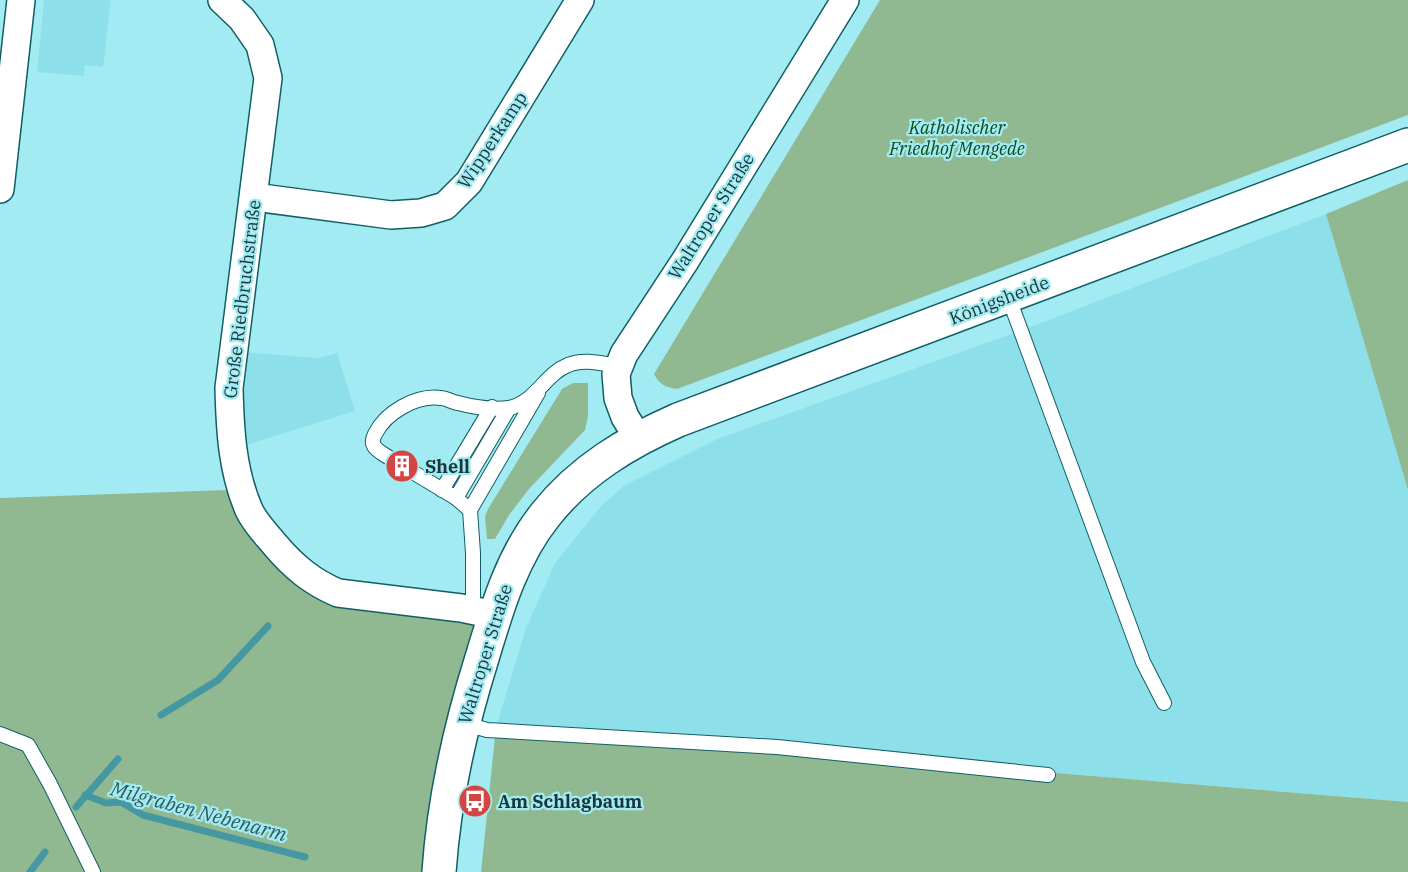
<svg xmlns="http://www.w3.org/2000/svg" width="1408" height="872" viewBox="0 0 1408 872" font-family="'IBM Plex Serif',serif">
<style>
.built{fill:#8de0e9}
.green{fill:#91b991}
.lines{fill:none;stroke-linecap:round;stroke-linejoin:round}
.stream{stroke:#4598a2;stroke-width:7}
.lane-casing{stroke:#105f67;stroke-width:16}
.street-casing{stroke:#105f67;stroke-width:30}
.secondary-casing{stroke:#105f67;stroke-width:36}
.lane{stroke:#fff;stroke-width:14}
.street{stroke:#fff;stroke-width:27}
.secondary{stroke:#fff;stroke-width:33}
.labels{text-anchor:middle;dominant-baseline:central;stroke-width:4.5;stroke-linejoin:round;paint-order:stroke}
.park-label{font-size:18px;font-style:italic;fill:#0e4b16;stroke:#a3ebf3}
.street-label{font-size:18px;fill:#19373a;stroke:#a3ebf3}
.poi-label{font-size:18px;font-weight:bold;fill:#19373a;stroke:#a3ebf3;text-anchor:start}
.water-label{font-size:20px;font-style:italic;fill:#2d5b60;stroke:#a3ebf3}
</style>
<rect width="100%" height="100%" fill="#a3ebf3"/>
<!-- built -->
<g class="built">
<polygon points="44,0 111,0 103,67 85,65 84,76 37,72"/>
<polygon points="1326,214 1408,490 1408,802 496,727 526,628 555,563 602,505 625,485 717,439 1017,332"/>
<polygon points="243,352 318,358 337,353 355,411 243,446 241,435"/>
</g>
<!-- green -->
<g class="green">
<path d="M880 0H1408V115L677 389C665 387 660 385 654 374Z"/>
<polygon points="1408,180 1408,490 1326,214"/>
<polygon points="573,383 588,383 588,416 585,430 529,489 509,515 495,539 487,539 485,517 488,509 562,389"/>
<polygon points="227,490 244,523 289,579 330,602 495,615 439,872 0,872 0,498"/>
<polygon points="496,727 1408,802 1408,872 481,872"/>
</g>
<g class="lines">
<!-- stream -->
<g class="stream">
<polyline points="161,715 218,680 268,626"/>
<polyline points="85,795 106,803 121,802 143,815 305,857"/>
<polyline points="76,807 118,759"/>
<polyline points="30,872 45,852"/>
</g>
<!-- lane casing -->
<g class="lane-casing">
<g id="lane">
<polyline points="1008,296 1143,662 1164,703"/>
<path d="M388 457C379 451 368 447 375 434 386 412 416 395 441 398 446 398 452 402 458 403 473 407 493 410 509 408 535 403 545 374 568 365 584 358 603 364 619 366"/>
<polyline points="416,474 456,498 470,510 473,553 473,610"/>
<polyline points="442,490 492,407"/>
<polyline points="456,498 509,408"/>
<polyline points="470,510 538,393"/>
<polyline points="462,723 487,730 777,747 1048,775"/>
<polyline points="0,734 28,745 50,784 93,872"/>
</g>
</g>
<!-- street casing -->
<g class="street-casing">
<g id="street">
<path d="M222 0 242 19 260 45 268 78 229 388C230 429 232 471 249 510 255 523 267 535 276 546 294 567 312 582 338 593L461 608 495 615"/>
<polyline points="0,189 21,0"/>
<polyline points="254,197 391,215 421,213 445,206 469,182 580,0"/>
<polyline points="638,438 625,417 618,398 616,374 624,354 685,261 845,0"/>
</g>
</g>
<!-- secondary casing -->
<g class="secondary-casing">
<path id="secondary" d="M439 872C444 799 460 728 482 658 497 608 512 556 546 514 581 470 628 442 678 420L1408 145"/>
</g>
<!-- lane -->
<use href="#lane" class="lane"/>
<!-- street -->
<use href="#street" class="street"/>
<!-- secondary -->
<use href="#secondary" class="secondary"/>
</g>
<!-- icons -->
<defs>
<g id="building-disc" transform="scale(1.725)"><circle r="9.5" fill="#d34443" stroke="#a3ebf3"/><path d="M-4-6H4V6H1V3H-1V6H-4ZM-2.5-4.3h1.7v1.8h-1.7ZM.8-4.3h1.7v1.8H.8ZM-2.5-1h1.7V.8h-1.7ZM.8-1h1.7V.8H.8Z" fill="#fff"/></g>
<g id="bus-disc" transform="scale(1.725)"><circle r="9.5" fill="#d34443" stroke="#a3ebf3"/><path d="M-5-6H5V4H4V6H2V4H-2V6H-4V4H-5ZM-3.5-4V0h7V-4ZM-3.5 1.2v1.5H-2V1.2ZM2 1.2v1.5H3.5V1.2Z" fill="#fff"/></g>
</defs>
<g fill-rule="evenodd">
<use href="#building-disc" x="402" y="466"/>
<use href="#bus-disc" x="475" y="801"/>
</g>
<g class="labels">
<!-- park labels -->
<g class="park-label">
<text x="957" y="127">Katholischer<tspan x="957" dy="21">Friedhof Mengede</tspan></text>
</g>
<!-- street labels -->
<g class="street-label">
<text transform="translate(492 140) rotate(-57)">Wipperkamp</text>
<text transform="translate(711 216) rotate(-58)">Waltroper Straße</text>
<text transform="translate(242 299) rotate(-83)">Große Riedbruchstraße</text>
<text transform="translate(999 300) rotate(-21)">Königsheide</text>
<text transform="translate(485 654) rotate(-73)">Waltroper Straße</text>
</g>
<!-- poi labels -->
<g class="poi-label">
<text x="425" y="466">Shell</text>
<text x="498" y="801">Am Schlagbaum</text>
</g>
<!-- water labels -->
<g class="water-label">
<text transform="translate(199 811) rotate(15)">Milgraben Nebenarm</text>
</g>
</g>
</svg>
